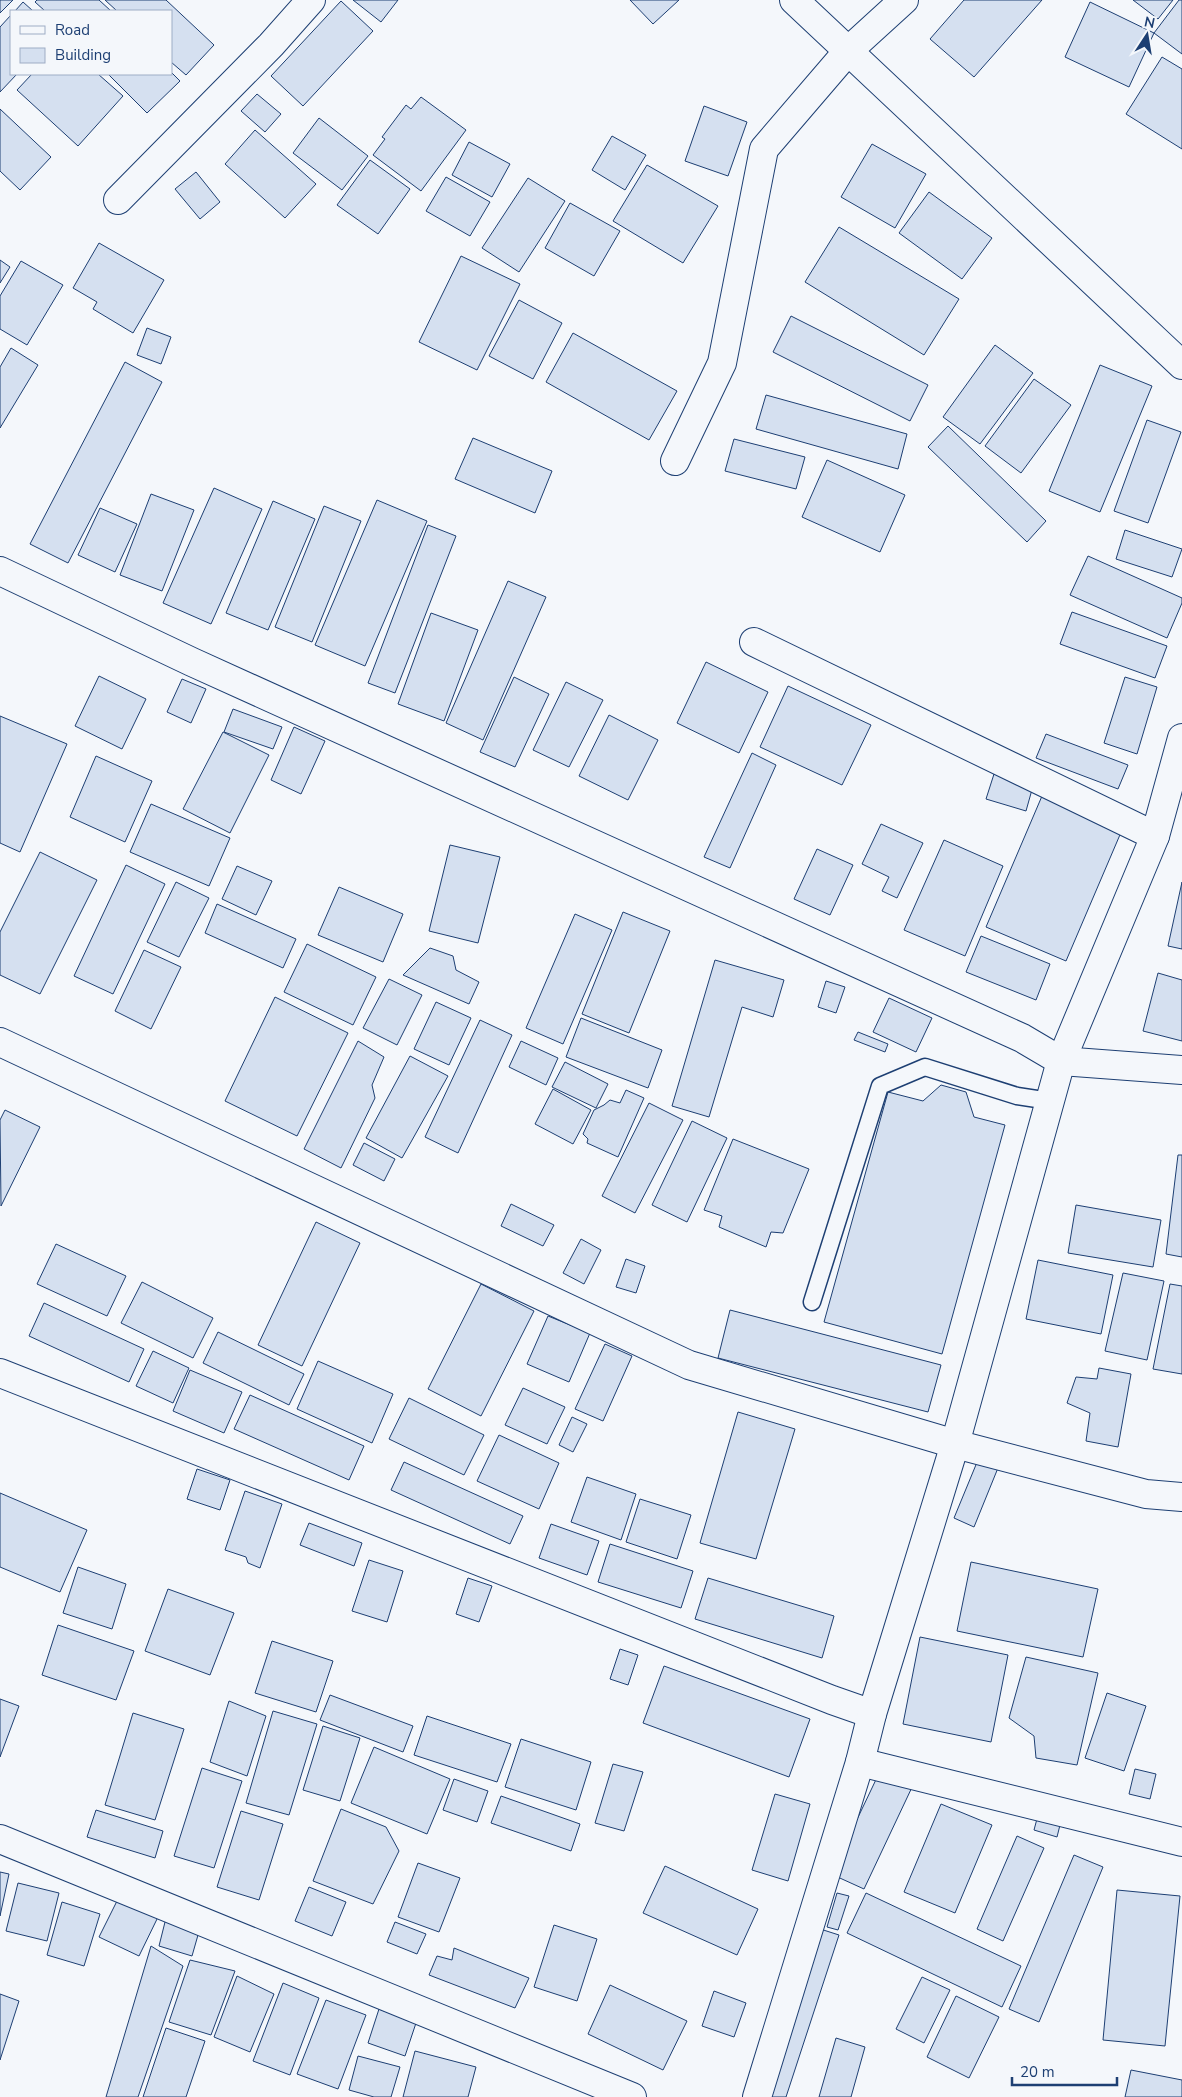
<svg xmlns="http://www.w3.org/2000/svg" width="1182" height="2097" viewBox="0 0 1182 2097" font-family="'Nunito Sans',sans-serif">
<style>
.building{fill:#d5e0f0;stroke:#1d3f73}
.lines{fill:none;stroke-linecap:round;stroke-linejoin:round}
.lane-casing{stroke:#1d3f73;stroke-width:19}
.street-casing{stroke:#1d3f73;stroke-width:30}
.lane{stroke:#f4f7fb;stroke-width:16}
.street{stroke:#f4f7fb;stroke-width:28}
</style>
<rect width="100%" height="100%" fill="#f4f7fb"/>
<!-- building -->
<g class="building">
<polygon points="0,0 13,0 0,13"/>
<polygon points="37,0 99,0 111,11 45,11 35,2"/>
<polygon points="105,0 166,0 214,45 186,75 171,62 171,11 117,11"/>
<polygon points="353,0 398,0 381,22"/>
<polygon points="630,0 679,0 653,24"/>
<polygon points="964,0 1042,0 974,77 930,39"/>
<polygon points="1133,0 1173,0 1158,19"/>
<polygon points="1179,0 1182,0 1182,54 1154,33"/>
<polygon points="341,1 373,31 303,106 271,76"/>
<polygon points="23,2 33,11 15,11"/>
<polygon points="1090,2 1154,33 1129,87 1065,57"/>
<polygon points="11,15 11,74 17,74 0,92 0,27"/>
<polygon points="1162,57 1182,69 1182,149 1126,114"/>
<polygon points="171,72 180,81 147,113 108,74 171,74"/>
<polygon points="32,74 98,74 123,96 78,146 17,90"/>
<polygon points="257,94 281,114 265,132 241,111"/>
<polygon points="421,97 466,130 421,191 373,155 385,139 382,137 406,105 411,109"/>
<polygon points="704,106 747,122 728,176 685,161"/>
<polygon points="0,109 51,157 20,190 0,171"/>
<polygon points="319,118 368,156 342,190 293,153"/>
<polygon points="255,130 316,184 285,218 225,164"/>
<polygon points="612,136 646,155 625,190 592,170"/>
<polygon points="469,142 510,164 492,197 452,175"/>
<polygon points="872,144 926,174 895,228 841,197"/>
<polygon points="370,160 410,189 378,234 337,205"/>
<polygon points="647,165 718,206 683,263 613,221"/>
<polygon points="196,172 220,202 200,219 175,189"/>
<polygon points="446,177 490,202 470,236 426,211"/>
<polygon points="528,178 565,201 519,272 482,248"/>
<polygon points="929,192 992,238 962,279 899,233"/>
<polygon points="570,203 620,231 594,276 545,248"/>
<polygon points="839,227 959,299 924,355 805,282"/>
<polygon points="99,243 164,280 133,333 93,309 97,302 73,288"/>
<polygon points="461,256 520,284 477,370 419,342"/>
<polygon points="0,260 10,267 0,283"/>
<polygon points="21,261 63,285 27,345 0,329 0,296"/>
<polygon points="519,300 562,323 533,379 489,356"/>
<polygon points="791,316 928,385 910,421 773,352"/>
<polygon points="147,328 171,337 161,364 137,355"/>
<polygon points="573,333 677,391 649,440 546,382"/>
<polygon points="995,345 1033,373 980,444 943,417"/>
<polygon points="11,348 38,365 0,428 0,367"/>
<polygon points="125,362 162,382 68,563 30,544"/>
<polygon points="1100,365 1152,386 1100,512 1049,491"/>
<polygon points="1034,379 1071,405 1021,473 985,446"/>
<polygon points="766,395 907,434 898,469 756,429"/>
<polygon points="1147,420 1181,432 1148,523 1114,511"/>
<polygon points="948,426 1046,521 1027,542 928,447"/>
<polygon points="473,438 552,471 535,513 455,479"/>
<polygon points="734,439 805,457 796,489 725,471"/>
<polygon points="827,460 905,495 880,552 802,517"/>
<polygon points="214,488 262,509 211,624 163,603"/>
<polygon points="151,494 194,510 162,591 120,575"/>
<polygon points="377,500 427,521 365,666 315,645"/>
<polygon points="273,501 315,519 268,630 226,613"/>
<polygon points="324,506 361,521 312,642 275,627"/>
<polygon points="100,508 137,524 115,572 78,555"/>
<polygon points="428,525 456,536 395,693 368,683"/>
<polygon points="1125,530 1182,549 1172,577 1116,559"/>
<polygon points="1088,556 1182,598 1182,603 1167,638 1070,595"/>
<polygon points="508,581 546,597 483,740 446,723"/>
<polygon points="1072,612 1167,646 1155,678 1060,644"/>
<polygon points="431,613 478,630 444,721 398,704"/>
<polygon points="706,662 768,692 739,753 677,723"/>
<polygon points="99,676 146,699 122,749 75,726"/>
<polygon points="514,677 549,694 515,767 480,752"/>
<polygon points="1125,677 1157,687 1137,754 1104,743"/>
<polygon points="182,679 206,689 191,723 167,712"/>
<polygon points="566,682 603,700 569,767 533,750"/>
<polygon points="788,686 871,725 842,785 760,747"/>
<polygon points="233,709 282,727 273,749 224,732"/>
<polygon points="609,715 658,740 628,800 579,776"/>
<polygon points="0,716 67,744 20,852 0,843"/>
<polygon points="294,727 325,741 301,794 271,780"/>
<polygon points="223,732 269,755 230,833 183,809"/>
<polygon points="1046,734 1128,765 1118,789 1036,758"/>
<polygon points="752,753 776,765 730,868 704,857"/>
<polygon points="96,756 152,781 125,842 70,817"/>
<polygon points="994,774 1033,786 1026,811 986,799"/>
<polygon points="1042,796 1122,830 1066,961 986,927"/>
<polygon points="151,804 230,838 209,886 130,852"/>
<polygon points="881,824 923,843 897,898 882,891 889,877 862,864"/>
<polygon points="944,840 1003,866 965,956 904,930"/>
<polygon points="450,845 500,857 478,943 429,931"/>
<polygon points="817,849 853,865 830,915 794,899"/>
<polygon points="40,852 97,880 40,994 0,975 0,932"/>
<polygon points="126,865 165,884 113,994 74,976"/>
<polygon points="237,866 272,881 256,915 222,899"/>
<polygon points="176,882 209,898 179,957 147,942"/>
<polygon points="1182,882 1182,949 1168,946"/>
<polygon points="339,887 403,914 383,962 318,935"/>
<polygon points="217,904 296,939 283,968 205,933"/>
<polygon points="623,912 670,931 629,1033 582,1014"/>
<polygon points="575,914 612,930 563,1044 526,1028"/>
<polygon points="981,936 1050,964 1036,1000 966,972"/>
<polygon points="307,944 376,977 353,1025 284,992"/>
<polygon points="430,948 453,956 456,970 479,982 469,1004 403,975"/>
<polygon points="144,950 181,967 151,1029 115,1011"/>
<polygon points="715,960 784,980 773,1017 742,1007 709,1117 672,1106"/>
<polygon points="1158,973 1182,980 1182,1041 1143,1031"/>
<polygon points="389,979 422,995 397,1045 363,1028"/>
<polygon points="826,981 845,987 836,1013 818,1007"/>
<polygon points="275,997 348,1033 297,1136 225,1101"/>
<polygon points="889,998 932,1018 916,1052 873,1032"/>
<polygon points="436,1002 471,1018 449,1065 414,1049"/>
<polygon points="581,1018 662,1050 648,1088 566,1057"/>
<polygon points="480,1020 512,1035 458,1153 425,1137"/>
<polygon points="858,1032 888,1044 885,1052 854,1040"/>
<polygon points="358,1041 384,1057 372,1085 375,1098 341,1168 304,1149"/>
<polygon points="521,1041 558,1058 546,1085 509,1067"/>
<polygon points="410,1056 448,1076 402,1158 366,1138"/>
<polygon points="565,1062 608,1084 596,1108 552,1087"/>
<polygon points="941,1085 966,1092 974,1117 1005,1125 942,1354 824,1322 888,1092 923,1101"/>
<polygon points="553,1089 591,1110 573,1144 535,1124"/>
<polygon points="626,1090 644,1098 618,1157 587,1143 588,1139 583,1134 594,1110 604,1105 610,1100 620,1103"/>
<polygon points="649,1103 683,1120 635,1213 602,1196"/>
<polygon points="5,1110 40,1127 1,1206 0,1120"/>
<polygon points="692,1121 727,1138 687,1222 652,1205"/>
<polygon points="733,1139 809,1169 783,1233 771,1232 766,1247 719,1227 722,1216 704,1210"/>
<polygon points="364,1143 395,1159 384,1181 353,1165"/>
<polygon points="1178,1155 1182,1155 1182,1257 1166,1254"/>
<polygon points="511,1204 554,1225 543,1246 501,1226"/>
<polygon points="1076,1205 1161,1220 1153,1267 1068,1253"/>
<polygon points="316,1222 360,1243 302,1366 258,1345"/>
<polygon points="581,1239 601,1250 584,1284 563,1273"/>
<polygon points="56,1244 126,1276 107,1316 37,1284"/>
<polygon points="626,1259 645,1266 636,1293 616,1287"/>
<polygon points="1038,1260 1113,1275 1101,1334 1026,1319"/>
<polygon points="1123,1273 1164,1281 1147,1360 1105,1351"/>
<polygon points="142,1282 213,1318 193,1358 121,1323"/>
<polygon points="481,1284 534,1311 481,1416 428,1389"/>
<polygon points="1170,1284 1182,1286 1182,1374 1153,1369"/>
<polygon points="44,1303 144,1349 129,1382 29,1336"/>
<polygon points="730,1310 941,1365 928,1412 718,1358"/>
<polygon points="548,1316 590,1333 569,1382 527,1364"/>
<polygon points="218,1332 304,1374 289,1405 203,1363"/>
<polygon points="605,1344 632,1356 603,1421 575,1409"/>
<polygon points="153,1351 189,1368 173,1403 136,1386"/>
<polygon points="318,1361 393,1394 372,1443 297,1409"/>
<polygon points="1099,1368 1131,1374 1118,1447 1086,1441 1090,1413 1067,1403 1076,1377 1097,1379"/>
<polygon points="190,1370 242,1392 224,1433 173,1411"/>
<polygon points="523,1388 565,1407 547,1444 505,1425"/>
<polygon points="250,1395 364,1446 349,1480 234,1429"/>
<polygon points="409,1398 484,1435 464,1475 389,1439"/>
<polygon points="738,1412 795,1429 756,1559 700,1543"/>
<polygon points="572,1417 587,1424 573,1452 559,1445"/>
<polygon points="499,1435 559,1463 539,1509 477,1481"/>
<polygon points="980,1455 1000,1463 974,1527 954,1518"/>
<polygon points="404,1462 523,1516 510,1544 391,1490"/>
<polygon points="197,1469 230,1480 220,1510 187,1499"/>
<polygon points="587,1477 636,1494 621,1540 571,1522"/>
<polygon points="245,1491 282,1504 260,1568 248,1563 246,1557 225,1550"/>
<polygon points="0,1493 87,1530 60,1592 0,1567"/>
<polygon points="640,1499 691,1515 677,1559 626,1542"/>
<polygon points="309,1523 362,1543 354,1566 300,1545"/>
<polygon points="551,1524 599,1541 587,1575 539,1558"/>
<polygon points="610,1544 693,1571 681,1608 598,1582"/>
<polygon points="369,1560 403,1571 387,1622 352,1611"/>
<polygon points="971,1562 1098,1589 1083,1657 957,1631"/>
<polygon points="78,1567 126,1584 112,1629 63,1613"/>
<polygon points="468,1578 492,1586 479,1622 456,1614"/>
<polygon points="708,1578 834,1616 822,1658 695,1619"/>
<polygon points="168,1589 234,1613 210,1675 145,1651"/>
<polygon points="58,1625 134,1651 116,1700 42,1675"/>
<polygon points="920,1637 1008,1655 991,1742 903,1724"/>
<polygon points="272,1641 333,1661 316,1712 255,1693"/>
<polygon points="620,1649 638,1655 628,1685 610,1679"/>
<polygon points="1026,1657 1098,1673 1077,1765 1036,1758 1034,1736 1009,1718"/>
<polygon points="664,1666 810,1719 789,1777 643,1723"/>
<polygon points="1107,1693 1146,1706 1124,1771 1085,1758"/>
<polygon points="330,1695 413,1726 403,1752 320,1720"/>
<polygon points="0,1699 19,1706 0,1757"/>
<polygon points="229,1701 266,1716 247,1776 210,1762"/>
<polygon points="273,1711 317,1724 289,1815 246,1803"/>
<polygon points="133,1713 184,1729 155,1820 105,1805"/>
<polygon points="427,1716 511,1744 497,1782 414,1755"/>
<polygon points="323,1726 360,1738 340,1801 303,1790"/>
<polygon points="521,1739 591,1762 576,1810 505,1787"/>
<polygon points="374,1747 450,1779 427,1834 351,1803"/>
<polygon points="613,1764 643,1772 624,1831 595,1823"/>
<polygon points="882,1767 914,1783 864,1889 831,1874"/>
<polygon points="202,1768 242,1781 214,1868 174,1856"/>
<polygon points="1135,1769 1156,1774 1150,1799 1129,1794"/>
<polygon points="454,1779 488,1791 477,1822 443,1810"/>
<polygon points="775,1794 810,1804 788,1881 752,1870"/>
<polygon points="501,1796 580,1824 571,1851 491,1823"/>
<polygon points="941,1804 992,1825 955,1913 904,1892"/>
<polygon points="341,1809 386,1827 399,1851 373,1904 313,1881"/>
<polygon points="96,1810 163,1831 155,1858 87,1837"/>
<polygon points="241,1811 283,1824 259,1900 217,1887"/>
<polygon points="1038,1815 1061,1821 1057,1837 1034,1830"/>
<polygon points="1017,1836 1044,1848 1003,1941 977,1929"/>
<polygon points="1074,1855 1103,1867 1039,2022 1009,2009"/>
<polygon points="418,1863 460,1878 439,1932 398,1917"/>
<polygon points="665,1866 758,1909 737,1955 643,1913"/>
<polygon points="0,1872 9,1874 0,1916"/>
<polygon points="18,1883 59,1893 47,1941 6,1931"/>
<polygon points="309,1887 346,1902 332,1936 295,1921"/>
<polygon points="1117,1890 1180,1896 1165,2046 1103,2040"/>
<polygon points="837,1893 849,1896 838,1930 827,1927"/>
<polygon points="866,1893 1021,1966 1002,2007 847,1933"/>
<polygon points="119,1897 158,1917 139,1956 99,1937"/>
<polygon points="62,1902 100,1914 84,1966 47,1955"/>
<polygon points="166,1918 200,1928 192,1956 159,1946"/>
<polygon points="395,1922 426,1934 417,1954 387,1942"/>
<polygon points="554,1925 597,1939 577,2001 534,1987"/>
<polygon points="814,1927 839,1935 786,2097 766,2097"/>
<polygon points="151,1946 183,1966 138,2097 106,2097"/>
<polygon points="454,1948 529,1978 515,2008 429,1975 437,1956 452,1960"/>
<polygon points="190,1960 235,1971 211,2035 169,2022"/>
<polygon points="237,1976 274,1994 250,2052 214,2037"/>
<polygon points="922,1977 950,1990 924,2043 896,2029"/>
<polygon points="283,1983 319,1998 290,2075 253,2061"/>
<polygon points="610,1985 687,2021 663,2070 588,2034"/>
<polygon points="714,1991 746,2003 734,2037 702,2026"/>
<polygon points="0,1994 19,2001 0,2060"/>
<polygon points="956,1996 999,2017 969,2078 927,2057"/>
<polygon points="326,2000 366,2015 338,2089 297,2074"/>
<polygon points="379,2009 416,2023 405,2056 368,2043"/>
<polygon points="166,2028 205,2041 186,2097 143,2097"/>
<polygon points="836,2038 865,2047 851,2097 819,2097"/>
<polygon points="415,2051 476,2067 468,2097 403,2097"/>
<polygon points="358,2056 400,2067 391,2097 374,2097 349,2090"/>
<polygon points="1131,2070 1182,2080 1182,2097 1125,2097"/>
</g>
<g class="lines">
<!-- lane casing -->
<g class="lane-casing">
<polyline id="lane" points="812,1302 880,1086 925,1067 1017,1096 1050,1101"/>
</g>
<!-- street casing -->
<g class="street-casing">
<g id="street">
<polyline points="794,0 1182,365"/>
<polyline points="118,200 271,45 311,0"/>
<polyline points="675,461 722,363 764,149 848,51 904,0"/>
<polyline points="0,571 192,662 1022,1038 1061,1061 1182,1070"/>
<polyline points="754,642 1155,836"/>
<polyline points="0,1042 689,1365 955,1444 1146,1494 1182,1497"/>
<polyline points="0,1373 832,1700 872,1714"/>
<polyline points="860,1762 1182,1842"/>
<polyline points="0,1839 632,2097"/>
<polyline points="757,2097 860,1762 872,1714 955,1444 1061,1061 1155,836 1182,738"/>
</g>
</g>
<!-- lane -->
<use href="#lane" class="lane"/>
<!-- street -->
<use href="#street" class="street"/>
</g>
<!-- legend -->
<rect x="10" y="10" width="162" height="65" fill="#f4f7fb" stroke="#9eadc5"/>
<rect x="20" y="26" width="25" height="8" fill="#f4f7fb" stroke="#9eadc5"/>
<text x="55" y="35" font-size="15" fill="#1d3f73">Road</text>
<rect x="20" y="48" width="25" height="15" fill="#d5e0f0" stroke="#9eadc5"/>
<text x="55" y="60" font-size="15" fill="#1d3f73">Building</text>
<!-- north arrow -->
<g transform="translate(1147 35) rotate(12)" stroke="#f4f7fb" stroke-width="4" paint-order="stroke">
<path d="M0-4L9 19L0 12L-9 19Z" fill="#1d3f73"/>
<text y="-8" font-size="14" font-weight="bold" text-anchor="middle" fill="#1d3f73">N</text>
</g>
<!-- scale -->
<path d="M1012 2077v8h105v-8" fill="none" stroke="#1d3f73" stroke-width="2.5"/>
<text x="1020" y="2077" font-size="15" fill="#1d3f73" stroke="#f4f7fb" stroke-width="4" paint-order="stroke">20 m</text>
</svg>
